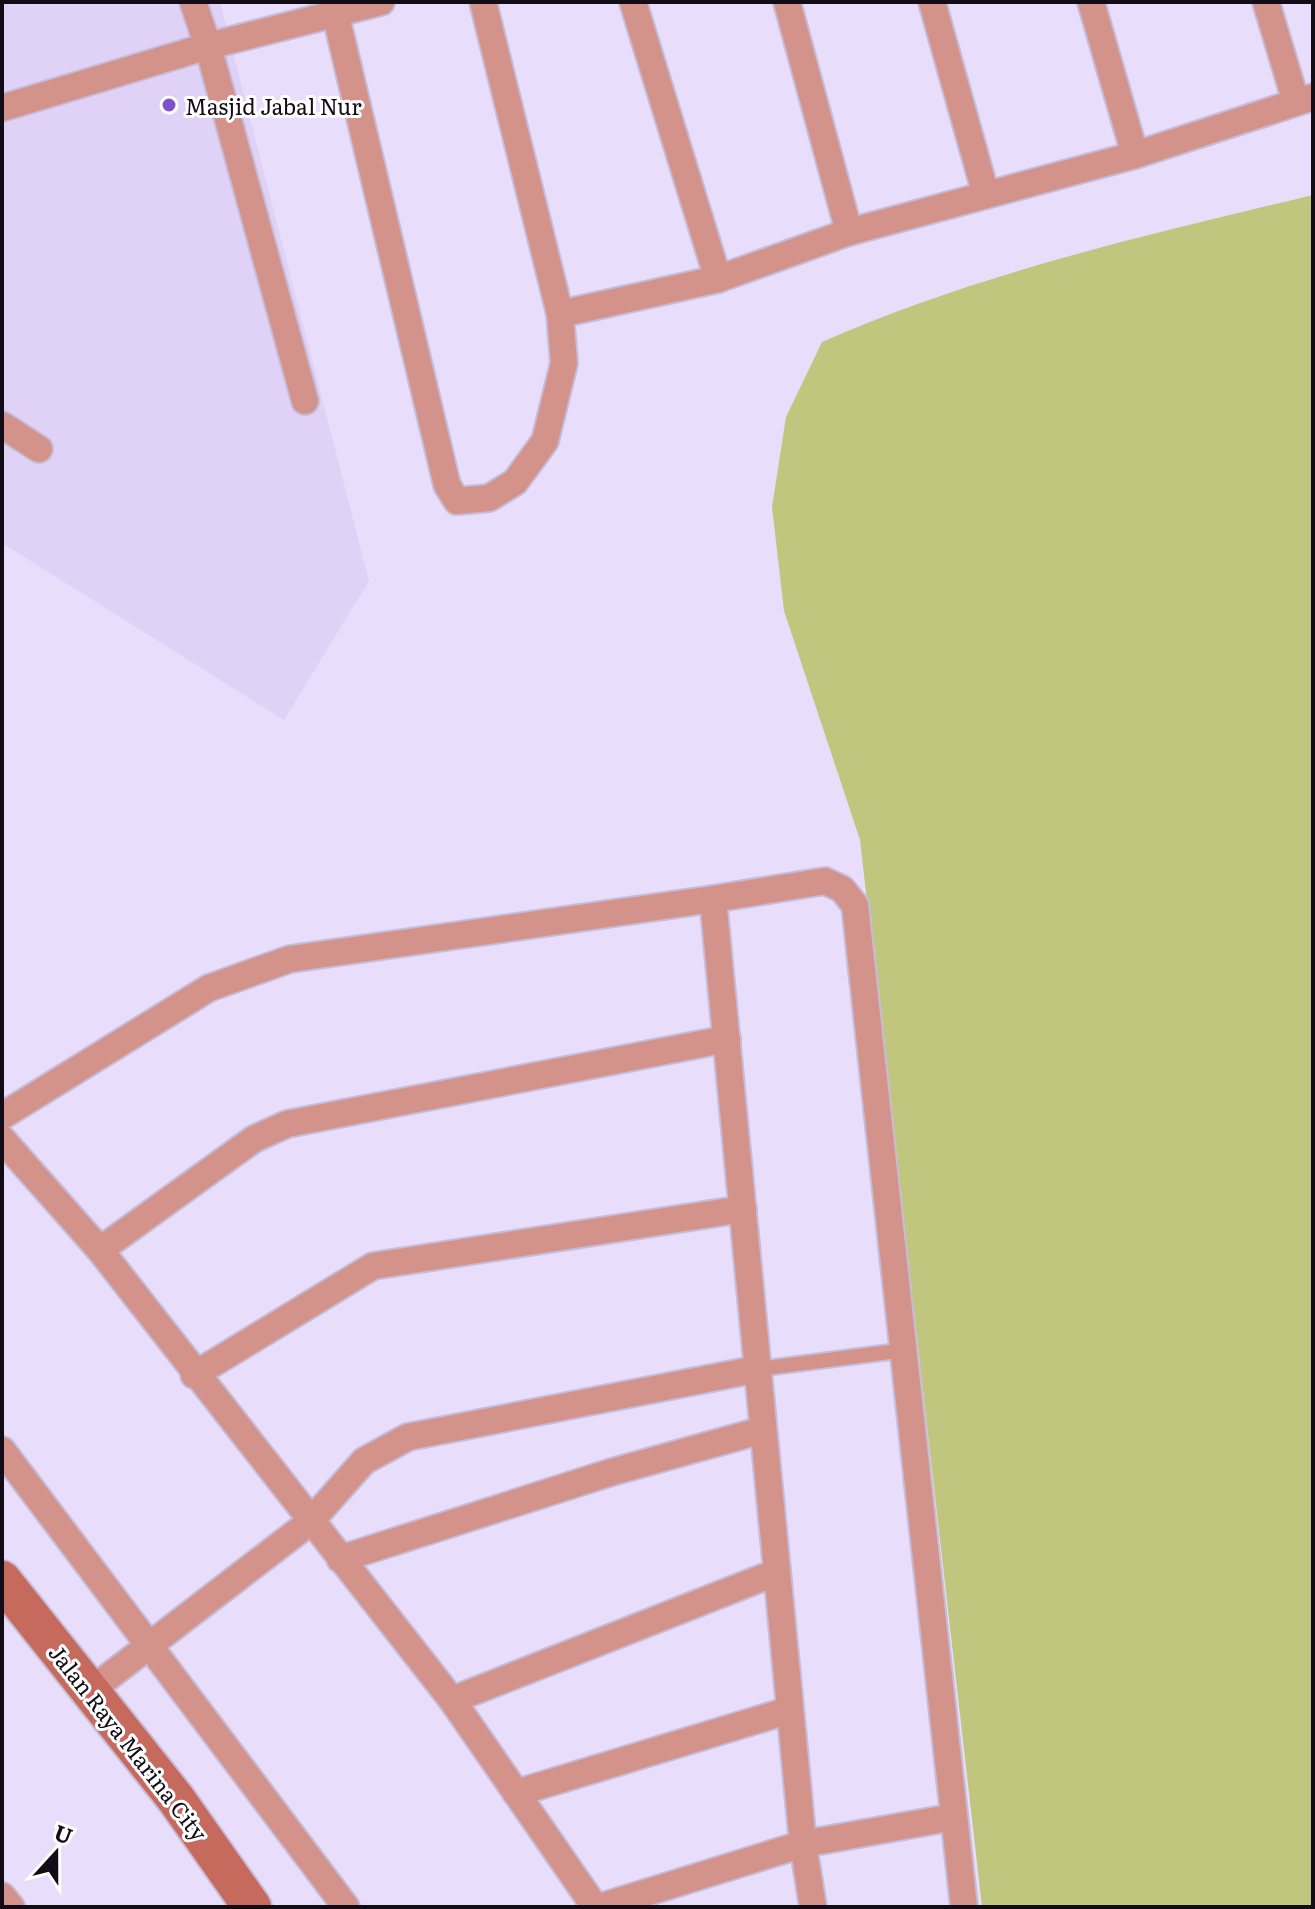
<svg xmlns="http://www.w3.org/2000/svg" width="1315" height="1909" viewBox="0 0 1315 1909" font-family="Literata,serif">
<style>
.built{fill:#e0d1f7}
.green{fill:#c1c67f}
.lines{fill:none;stroke-linecap:round;stroke-linejoin:round}
.service-casing{stroke:#c6bcd7;stroke-width:18}
.minor-casing{stroke:#c6bcd7;stroke-width:30}
.secondary-casing{stroke:#c6bcd7;stroke-width:42}
.service{stroke:#d3938a;stroke-width:14}
.minor{stroke:#d3938a;stroke-width:26}
.secondary{stroke:#c66a5e;stroke-width:38}
.poi-dot{fill:#7d52cb;stroke:#fff;stroke-width:3}
.labels{text-anchor:middle;dominant-baseline:central;stroke-width:6;stroke-linejoin:round;paint-order:stroke}
.poi-label{font-size:22px;fill:#110c16;stroke:#fff;text-anchor:start}
.street-label{font-size:22px;fill:#110c16;stroke:#fff}
</style>
<rect width="100%" height="100%" fill="#e9ddfc"/>
<!-- built -->
<polygon class="built" points="2,2 220,2 369,581 284,720 2,543"/>
<!-- green -->
<path class="green" d="M1313 195V1907H982L860 840 784 611 772 507 786 417 822 342C978 273 1147 235 1313 195Z"/>
<g class="lines">
<!-- service casing -->
<g class="service-casing">
<polyline id="service" points="758,1369 905,1350"/>
</g>
<!-- minor casing -->
<g class="minor-casing">
<g id="minor">
<polyline points="193,2 208,46 381,2"/>
<polyline points="483,2 560,314"/>
<polyline points="633,2 718,279"/>
<polyline points="787,2 849,232"/>
<polyline points="932,2 986,195"/>
<polyline points="1091,2 1135,155"/>
<polyline points="1266,2 1296,102"/>
<polyline points="335,12 447,485 457,501 489,498 515,482 545,441 564,363 560,314 718,279 849,232 1135,155 1313,97"/>
<polyline points="2,108 208,46 305,401"/>
<polyline points="2,425 39,449"/>
<polyline points="713,899 825,881 842,889 855,905 964,1907"/>
<polyline points="2,1116 209,988 290,959 713,899 803,1844 813,1907"/>
<polyline points="2,1139 100,1250 452,1700 595,1907"/>
<polyline points="100,1250 254,1139 287,1124 727,1039"/>
<polyline points="194,1375 373,1266 743,1209"/>
<polyline points="2,1450 346,1907"/>
<polyline points="340,1559 612,1472 763,1430"/>
<polyline points="90,1691 310,1522 364,1461 408,1437 758,1369"/>
<polyline points="452,1700 777,1572"/>
<polyline points="516,1793 790,1710"/>
<polyline points="2,1896 11,1907"/>
<polyline points="600,1907 803,1844 954,1817"/>
</g>
</g>
<!-- secondary casing -->
<g class="secondary-casing">
<polyline id="secondary" points="2,1580 176,1799 252,1907"/>
</g>
<!-- service -->
<use href="#service" class="service"/>
<!-- minor -->
<use href="#minor" class="minor"/>
<!-- secondary -->
<use href="#secondary" class="secondary"/>
</g>
<!-- markers -->
<circle class="poi-dot" cx="169" cy="105" r="8"/>
<g class="labels">
<!-- poi labels -->
<g class="poi-label">
<text x="185" y="105">Masjid Jabal Nur</text>
</g>
<!-- street labels -->
<g class="street-label">
<text transform="translate(129 1742) rotate(52)">Jalan Raya Marina City</text>
</g>
</g>
<!-- border -->
<rect width="1315" height="1909" fill="none" stroke="#110c16" stroke-width="8"/>
<!-- north arrow -->
<g transform="translate(56 1853) rotate(21)" stroke="#ffffff" stroke-width="6" paint-order="stroke">
<path d="M0-6L14 30L0 20L-14 30Z" fill="#110c16"/>
<text y="-12" font-size="22" font-weight="bold" text-anchor="middle" fill="#110c16">U</text>
</g>
</svg>
